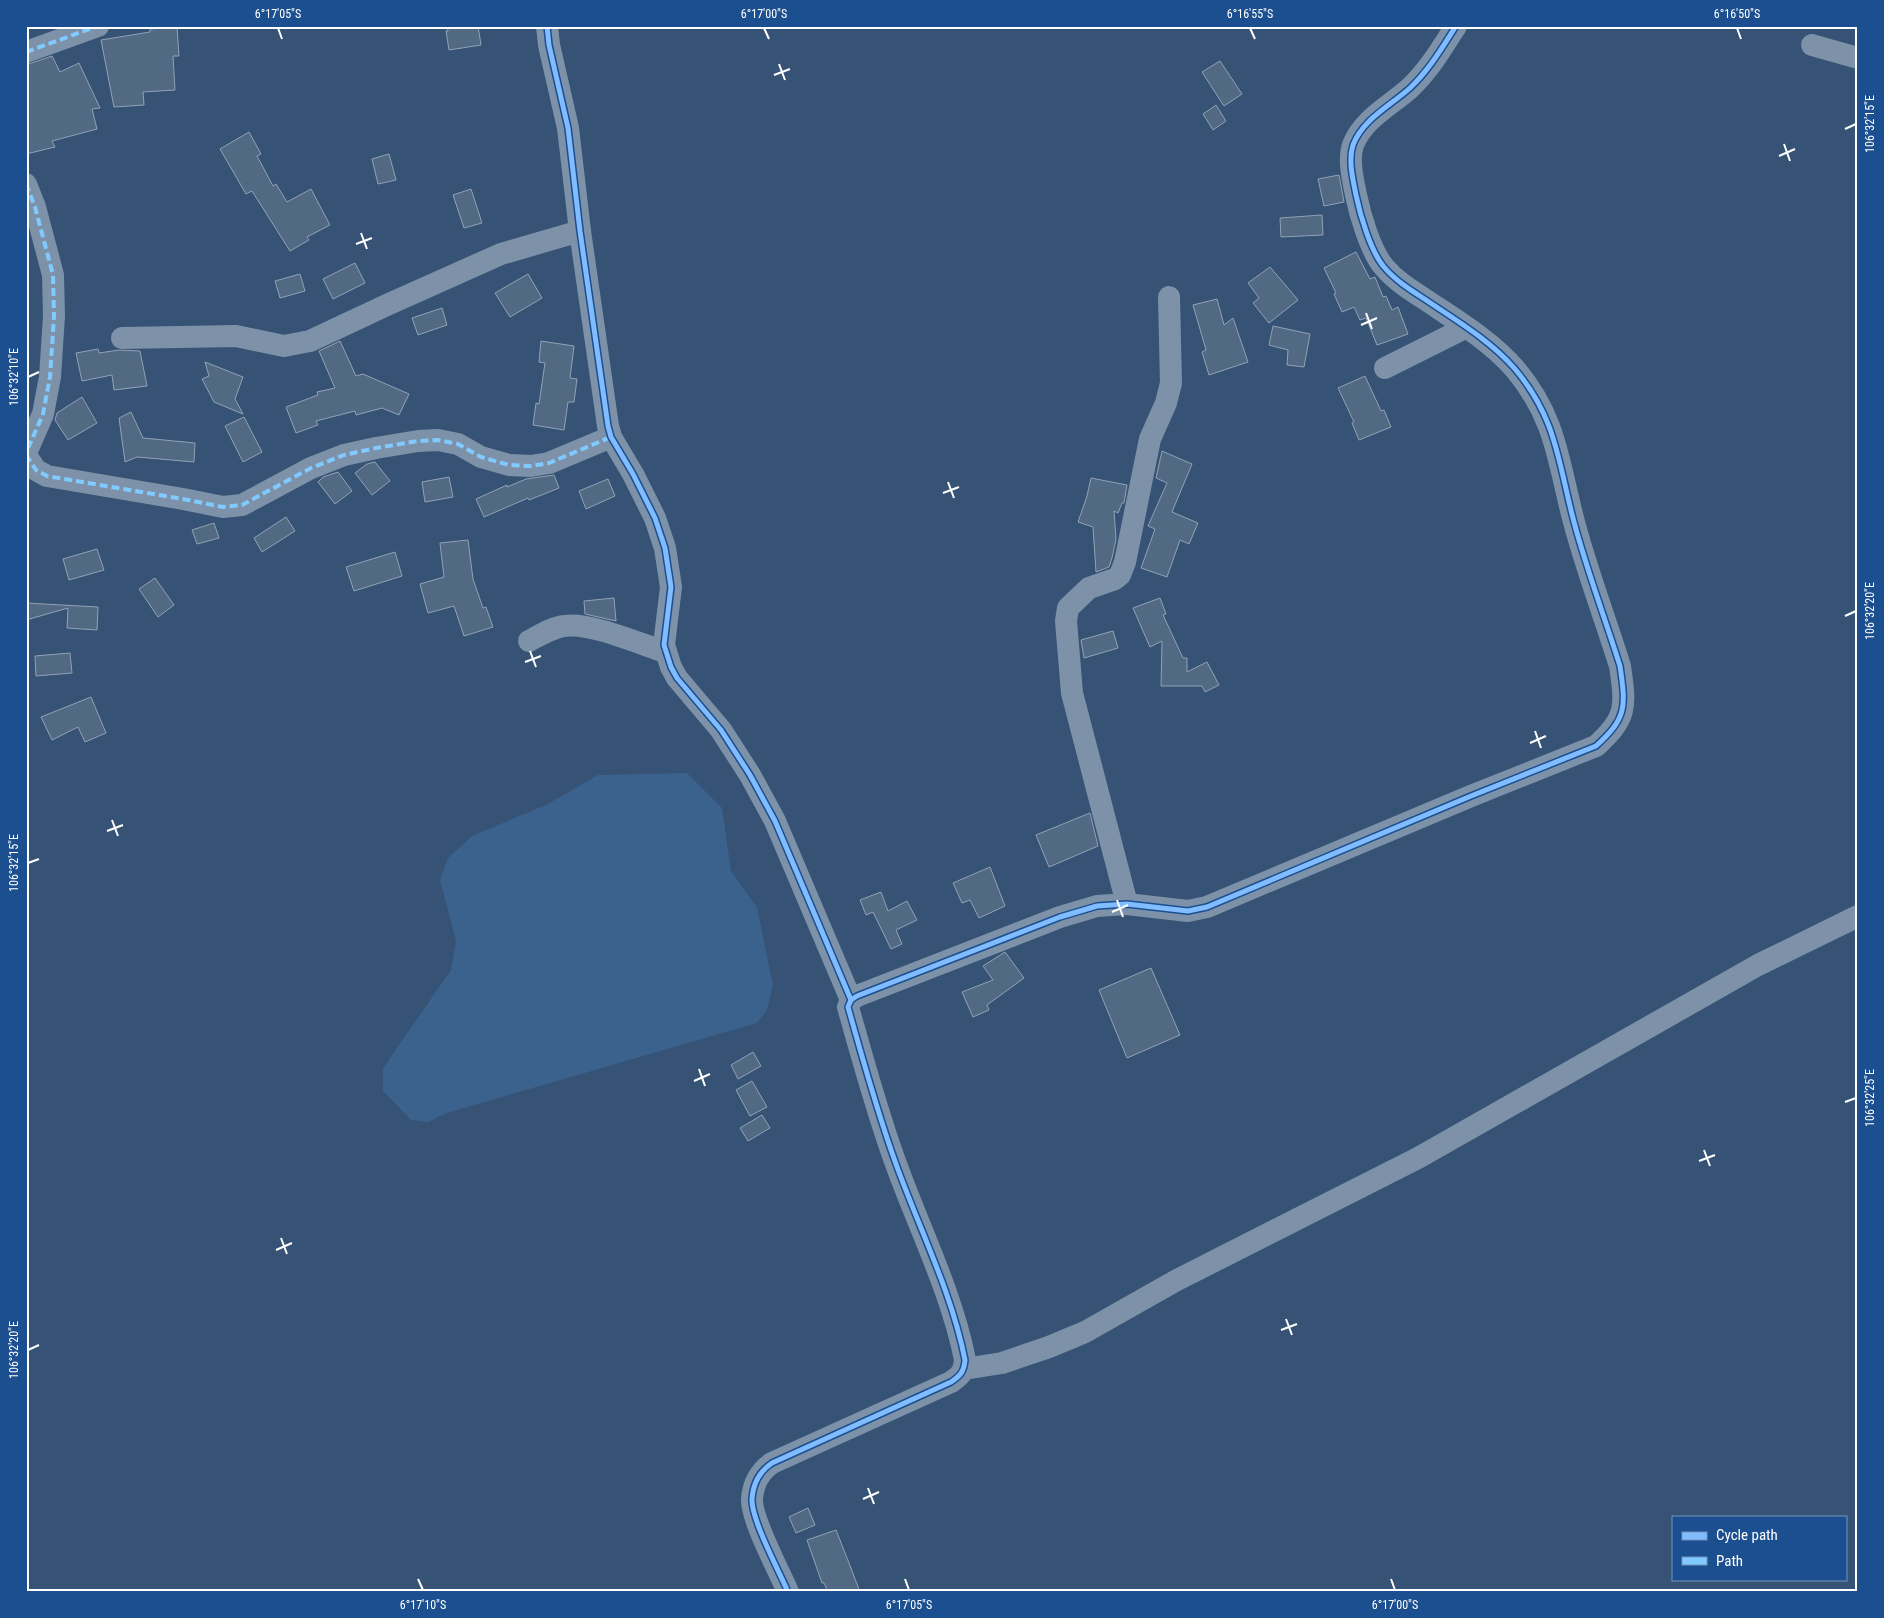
<svg xmlns="http://www.w3.org/2000/svg" width="1884" height="1618" viewBox="0 0 1884 1618" font-family="'Roboto Condensed',sans-serif">
<style>
.water{fill:#3b618d}
.building{fill:#526984;stroke:#92a2b6}
.lines{fill:none;stroke-linecap:round;stroke-linejoin:round}
.minor{stroke:#7d92a8;stroke-width:22}
.quiet{stroke:#80caff;stroke-width:4;stroke-dasharray:8 4;stroke-linecap:butt}
.cycleway-casing{stroke:#1b4f8f;stroke-width:8}
.cycleway{stroke:#80bcff;stroke-width:5}
.ticks{fill:none;stroke:#fff;stroke-width:2}
.neatline{fill:none;stroke:#fff;stroke-width:2}
.ticks-label{font-size:12px;text-anchor:middle;fill:#fff}
</style>
<rect width="100%" height="100%" fill="#365274"/>
<!-- water -->
<polygon class="water" points="687,773 722,808 731,871 757,907 773,985 767,1010 757,1023 447,1113 428,1122 411,1120 383,1091 383,1068 451,970 456,941 440,880 448,858 472,836 548,804 598,775"/>
<!-- building -->
<g class="building">
<polygon points="447,26 478,26 481,45 449,50 446,31 448,31"/>
<polygon points="177,27 179,56 173,56 175,90 143,92 144,105 114,107 101,40 150,32 150,29"/>
<polygon points="52,56 60,72 79,63 100,108 92,109 97,129 52,141 55,147 26,154 26,65"/>
<polygon points="1220,61 1242,94 1224,106 1202,72"/>
<polygon points="1216,105 1226,121 1213,130 1203,114"/>
<polygon points="249,132 261,154 257,156 273,186 276,184 287,202 311,189 330,225 307,237 309,240 290,251 252,191 246,194 220,149"/>
<polygon points="389,154 396,180 378,184 372,159"/>
<polygon points="1339,175 1344,202 1324,206 1318,179"/>
<polygon points="471,189 482,223 464,228 453,195"/>
<polygon points="1322,215 1323,235 1281,237 1280,218"/>
<polygon points="1356,252 1370,279 1375,277 1383,297 1386,296 1392,310 1398,307 1408,334 1377,345 1366,318 1360,320 1354,307 1342,312 1334,294 1336,293 1324,268"/>
<polygon points="355,263 365,283 333,299 323,279"/>
<polygon points="1270,267 1298,300 1269,323 1253,303 1259,298 1248,283"/>
<polygon points="300,274 305,291 280,298 275,281"/>
<polygon points="528,274 542,298 510,317 495,293"/>
<polygon points="1217,299 1224,325 1233,318 1248,362 1209,375 1202,352 1206,350 1193,305"/>
<polygon points="442,308 447,325 418,335 412,318"/>
<polygon points="1273,326 1310,334 1304,367 1287,365 1288,350 1269,345"/>
<polygon points="340,341 356,376 363,374 409,394 399,415 382,408 356,415 355,411 316,421 318,425 296,433 286,407 318,395 317,392 335,388 319,351"/>
<polygon points="541,341 574,346 570,378 577,379 574,402 568,402 564,430 533,425 536,403 539,404 545,363 539,362"/>
<polygon points="98,349 99,353 119,350 140,351 147,386 114,390 112,375 82,381 76,353"/>
<polygon points="205,362 243,377 235,399 243,414 214,402 202,379 209,376"/>
<polygon points="1365,376 1381,411 1384,410 1391,427 1359,440 1352,423 1354,422 1338,388"/>
<polygon points="82,397 97,423 68,440 55,420 57,413"/>
<polygon points="131,412 143,438 195,443 194,462 137,457 125,462 119,418"/>
<polygon points="244,417 262,452 243,462 225,426"/>
<polygon points="1162,451 1192,464 1172,512 1198,523 1189,544 1180,540 1167,577 1141,568 1155,529 1148,526 1167,483 1156,478"/>
<polygon points="375,462 390,481 372,495 355,473 367,464"/>
<polygon points="338,472 352,491 335,504 318,482 323,477"/>
<polygon points="554,475 559,488 529,500 528,498 484,517 476,499 507,485 507,487 526,479"/>
<polygon points="449,477 453,497 425,502 422,482"/>
<polygon points="1091,478 1127,485 1124,503 1122,503 1118,513 1114,511 1116,539 1112,558 1109,567 1096,572 1093,527 1078,522 1087,496"/>
<polygon points="608,479 615,496 586,509 579,491"/>
<polygon points="286,517 295,531 262,552 254,538"/>
<polygon points="214,523 219,538 197,544 192,530"/>
<polygon points="468,540 473,579 483,608 486,607 493,627 464,636 454,606 428,613 420,584 444,577 440,543"/>
<polygon points="97,549 104,570 69,580 63,559"/>
<polygon points="395,552 402,576 354,591 346,567"/>
<polygon points="155,578 174,605 158,617 139,589"/>
<polygon points="614,598 616,621 585,614 584,601"/>
<polygon points="1160,598 1166,614 1163,615 1183,658 1187,658 1187,672 1207,662 1219,685 1205,692 1202,686 1161,686 1162,641 1150,647 1133,608"/>
<polygon points="26,603 98,607 97,630 67,628 68,608 26,620"/>
<polygon points="1113,631 1118,648 1084,658 1081,640"/>
<polygon points="70,653 72,673 36,676 35,656"/>
<polygon points="91,697 106,733 85,742 78,727 52,740 41,717"/>
<polygon points="1090,813 1098,846 1049,867 1036,835"/>
<polygon points="990,867 1005,906 979,918 970,900 962,903 953,883"/>
<polygon points="881,892 888,911 907,901 917,920 896,930 902,944 891,949 873,912 866,915 860,900"/>
<polygon points="1005,952 1024,978 987,1005 989,1010 973,1017 962,992 993,980 983,966"/>
<polygon points="1151,968 1180,1035 1127,1058 1099,990"/>
<polygon points="753,1052 761,1066 738,1079 731,1065"/>
<polygon points="752,1081 767,1107 750,1116 736,1090"/>
<polygon points="762,1115 770,1128 748,1141 740,1128"/>
<polygon points="808,1508 815,1525 796,1533 789,1517"/>
<polygon points="836,1530 849,1563 860,1592 828,1592 824,1583 822,1583 807,1540"/>
</g>
<g class="lines">
<!-- minor -->
<g class="minor">
<polyline points="547,26 549,45 568,128 580,231 608,426 611,437 633,474 655,518 665,548 671,587 664,645 671,667 677,678 721,730 750,775 775,821 851,1000"/>
<polyline points="1812,45 1858,58"/>
<polyline points="26,52 98,26"/>
<polyline points="26,184 35,207 53,275 54,316 50,377 43,414 26,453"/>
<polyline points="122,338 236,336 284,346 310,341 389,304 501,254 580,231"/>
<polyline points="1385,368 1465,328"/>
<polyline points="26,455 36,470 47,476 183,499 223,507 242,505 311,468 344,455 376,448 418,441 438,440 458,444 481,457 509,465 531,466 549,463 611,437"/>
<path d="M529 641C540 635 553 627 565 626 590 622 640 644 665 652"/>
<polyline points="1127,904 1072,693 1066,621 1068,608 1089,588 1115,579 1120,575 1125,562 1150,439 1166,403 1171,383 1169,297"/>
<polyline points="964,1369 1002,1363 1049,1347 1085,1332 1177,1280 1418,1158 1758,965 1858,916"/>
<path d="M788 1592C779 1571 751 1519 752 1499 753 1484 760 1471 772 1463L951 1382C960 1376 964 1372 965 1360 952 1293 919 1228 896 1164 877 1112 863 1060 848 1007L851 1000 857 996 1060 917 1097 906 1127 904 1188 911 1207 907 1471 796 1596 746C1627 718 1626 707 1620 666 1605 618 1587 571 1574 522 1558 462 1557 419 1515 369 1490 340 1454 319 1423 298 1409 289 1395 280 1384 267 1371 252 1360 215 1356 195 1353 180 1348 160 1353 145 1363 119 1390 106 1410 88 1429 70 1442 48 1456 26"/>
</g>
<!-- quiet -->
<g class="quiet">
<polyline points="26,52 98,26"/>
<polyline points="26,184 35,207 53,275 54,316 50,377 43,414 26,453"/>
<polyline points="26,455 36,470 47,476 183,499 223,507 242,505 311,468 344,455 376,448 418,441 438,440 458,444 481,457 509,465 531,466 549,463 611,437"/>
</g>
<!-- cycleway casing -->
<g class="cycleway-casing">
<g id="cycleway">
<polyline points="547,26 549,45 568,128 580,231 608,426 611,437 633,474 655,518 665,548 671,587 664,645 671,667 677,678 721,730 750,775 775,821 851,1000"/>
<path d="M788 1592C779 1571 751 1519 752 1499 753 1484 760 1471 772 1463L951 1382C960 1376 964 1372 965 1360 952 1293 919 1228 896 1164 877 1112 863 1060 848 1007L851 1000 857 996 1060 917 1097 906 1127 904 1188 911 1207 907 1471 796 1596 746C1627 718 1626 707 1620 666 1605 618 1587 571 1574 522 1558 462 1557 419 1515 369 1490 340 1454 319 1423 298 1409 289 1395 280 1384 267 1371 252 1360 215 1356 195 1353 180 1348 160 1353 145 1363 119 1390 106 1410 88 1429 70 1442 48 1456 26"/>
</g>
</g>
<!-- cycleway -->
<use href="#cycleway" class="cycleway"/>
</g>
<!-- ticks -->
<path class="ticks" d="M278 28 282 39M764 28 769 39M1250 28 1255 39M1737 28 1741 39M779 64 785 80M774 75 790 69M1845 129 1856 124M1784 144 1790 161M1779 156 1795 149M361 233 367 249M356 244 372 238M1366 313 1372 329M1361 325 1377 318M28 377 39 372M948 482 954 498M943 493 959 487M1845 616 1856 611M530 651 536 667M525 662 541 656M1535 731 1541 748M1530 743 1546 736M112 820 118 836M107 831 123 825M28 863 39 859M1117 900 1123 917M1112 912 1128 905M699 1069 705 1086M694 1081 710 1074M1845 1102 1856 1098M1704 1150 1710 1166M1699 1161 1715 1155M281 1238 287 1254M276 1250 292 1243M1286 1319 1292 1335M1281 1330 1297 1324M28 1350 39 1345M868 1488 874 1504M863 1499 879 1492M418 1579 423 1590M905 1579 909 1590M1391 1579 1395 1590"/>
<!-- border -->
<rect width="1884" height="1618" fill="none" stroke="#1b4f8f" stroke-width="55"/>
<!-- legend -->
<rect x="1672" y="1516" width="175" height="65" fill="#1b4f8f" stroke="#7695bc"/>
<rect x="1682" y="1532" width="25" height="8" fill="#80bcff" stroke="#7695bc"/>
<text x="1716" y="1540" font-size="15" fill="#ffffff">Cycle path</text>
<rect x="1682" y="1557" width="25" height="8" fill="#80caff" stroke="#7695bc"/>
<text x="1716" y="1566" font-size="15" fill="#ffffff">Path</text>
<rect x="28" y="28" width="1828" height="1562" class="neatline"/>
<g class="ticks-label">
<text x="278" y="18">6°17'05"S</text>
<text x="764" y="18">6°17'00"S</text>
<text x="1250" y="18">6°16'55"S</text>
<text x="1737" y="18">6°16'50"S</text>
<text transform="translate(1870 124) rotate(-90)" y="4">106°32'15"E</text>
<text transform="translate(14 377) rotate(-90)" y="4">106°32'10"E</text>
<text transform="translate(1870 611) rotate(-90)" y="4">106°32'20"E</text>
<text transform="translate(14 863) rotate(-90)" y="4">106°32'15"E</text>
<text transform="translate(1870 1098) rotate(-90)" y="4">106°32'25"E</text>
<text transform="translate(14 1350) rotate(-90)" y="4">106°32'20"E</text>
<text x="423" y="1609">6°17'10"S</text>
<text x="909" y="1609">6°17'05"S</text>
<text x="1395" y="1609">6°17'00"S</text>
</g>
</svg>
